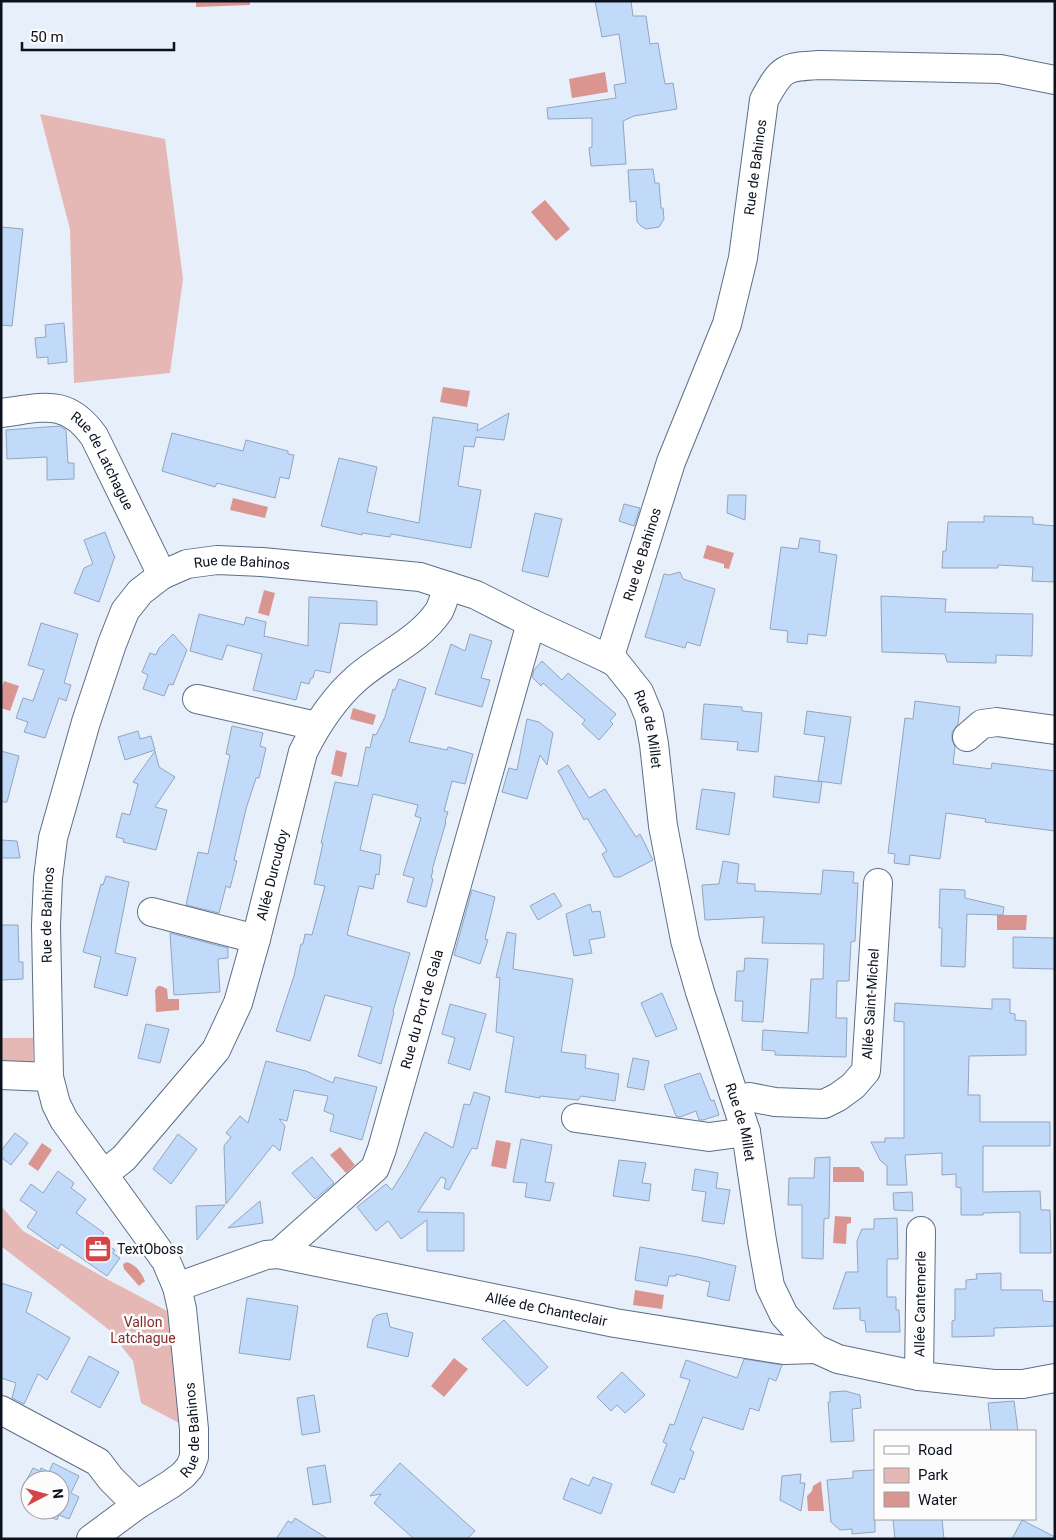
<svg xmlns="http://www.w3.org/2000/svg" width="1056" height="1540" viewBox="0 0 1056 1540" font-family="Roboto,sans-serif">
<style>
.green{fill:#e5b8b5}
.water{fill:#db9591}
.building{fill:#c2dafa;stroke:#91a5bf}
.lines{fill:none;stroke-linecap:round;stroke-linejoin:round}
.minor-casing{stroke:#5c6f87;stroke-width:30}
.minor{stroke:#fff;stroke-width:28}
.labels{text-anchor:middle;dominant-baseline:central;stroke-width:5;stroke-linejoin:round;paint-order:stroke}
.street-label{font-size:14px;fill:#0b121c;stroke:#fcfcfc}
.poi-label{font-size:14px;fill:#0b121c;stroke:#fcfcfc;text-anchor:start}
.park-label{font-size:14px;fill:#822e2f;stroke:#fcfcfc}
</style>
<rect width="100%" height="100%" fill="#e7effb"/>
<!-- green -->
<g class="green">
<polygon points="40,114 165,139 183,279 170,373 74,383 70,229"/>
<polygon points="1,1038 33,1038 33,1068 1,1067"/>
<polygon points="1,1206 23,1231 105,1278 169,1312 181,1424 141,1403 133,1361 108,1329 1,1246"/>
</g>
<!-- water -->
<g class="water">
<polygon points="196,1 250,1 250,5 196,7"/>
<polygon points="605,72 608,92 572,98 569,79"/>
<polygon points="545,200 570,229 556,241 531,212"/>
<polygon points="443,387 470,391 467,407 440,402"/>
<polygon points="233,498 268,507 265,518 230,510"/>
<polygon points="707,545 734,553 729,569 724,568 724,564 703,558"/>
<polygon points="264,590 275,593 269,616 258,613"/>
<polygon points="4,681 19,686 10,711 1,708 1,690"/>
<polygon points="353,708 376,715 373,725 350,719"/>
<polygon points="336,750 347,753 342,777 331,774"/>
<polygon points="997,915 1027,915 1026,930 997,930"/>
<polygon points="158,986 161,986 167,989 168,999 179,999 179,1010 156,1012 155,990"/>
<polygon points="496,1140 511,1143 506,1169 491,1166"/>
<polygon points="42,1143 52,1150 38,1171 28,1164"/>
<polygon points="340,1147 355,1165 346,1173 330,1155"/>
<polygon points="833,1167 859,1167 864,1172 864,1182 833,1182"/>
<polygon points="835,1216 851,1217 851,1223 847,1224 846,1244 833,1243"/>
<path d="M127 1262C136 1265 141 1272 145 1281L139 1286 124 1269 123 1264Z"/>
<polygon points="635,1290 664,1295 662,1309 633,1305"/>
<polygon points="454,1358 468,1369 444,1397 431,1386"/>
<polygon points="821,1481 824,1511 808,1511 807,1496 812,1491 813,1486"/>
</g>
<!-- building -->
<g class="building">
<polygon points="595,1 631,1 633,16 646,16 650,44 658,43 665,84 673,83 677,109 634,116 623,121 626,164 591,166 589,148 592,147 592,118 548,119 547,108 616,98 614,85 626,83 619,34 602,37"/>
<polygon points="653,169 655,183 659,183 661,208 663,208 664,219 659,227 646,229 641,226 637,222 636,201 630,202 628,170"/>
<polygon points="1,227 23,229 12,326 1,325"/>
<polygon points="64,323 67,362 48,364 48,357 37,358 35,338 46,337 45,325"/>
<polygon points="509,413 504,440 476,437 474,447 464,446 458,486 481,490 471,548 391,534 390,537 362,533 362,535 321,526 339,458 377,467 367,512 419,523 433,417 478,424 477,431"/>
<polygon points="60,426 66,430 68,463 74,463 74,479 47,480 47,457 7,459 6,430"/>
<polygon points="172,433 243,451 246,440 288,451 288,454 294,455 289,479 280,477 275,498 217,483 215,487 162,471"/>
<polygon points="728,495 746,495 745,520 727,513"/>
<polygon points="624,504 640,508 634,526 619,521"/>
<polygon points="535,513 562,519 548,577 522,571"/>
<polygon points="984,516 1033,517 1033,524 1055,526 1055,582 1032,581 1033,567 998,565 998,568 942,568 943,551 946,551 948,522 984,522"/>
<polygon points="105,532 114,556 115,556 99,602 74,593 84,568 93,564 84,540"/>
<polygon points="800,538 820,541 819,552 837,555 826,636 808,634 807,644 787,642 788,631 770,629 781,547 798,549"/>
<polygon points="680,572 683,579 715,589 700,646 687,642 685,648 645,637 664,574 669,575"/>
<polygon points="881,596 946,599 945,612 1033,614 1032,656 996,655 996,663 947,662 945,654 882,652"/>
<polygon points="309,597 377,601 377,625 340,623 330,673 315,670 313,678 311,678 309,684 301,682 296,700 253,690 262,654 227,645 222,660 190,651 199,614 244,625 246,617 266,622 264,636 308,646"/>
<polygon points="41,623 78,634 64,683 71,685 66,701 59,698 45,738 24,732 28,722 16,718 23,698 33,701 44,670 28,665"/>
<polygon points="173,634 187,650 173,685 169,684 164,696 143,689 148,675 142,672 150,653 156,655 159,648"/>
<polygon points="470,634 492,641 481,678 490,680 482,707 435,694 451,644 465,651"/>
<polygon points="542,661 562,680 568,673 616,714 610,721 613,724 599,740 582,724 585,720 543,683 541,686 532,677 534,670"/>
<polygon points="399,679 426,688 409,742 447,750 448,747 473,754 465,784 452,781 444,811 448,812 445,821 446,822 432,870 433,870 431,878 433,879 426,907 407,902 414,878 403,875 421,818 415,816 418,805 373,794 360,850 381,855 379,875 376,874 373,889 359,886 347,935 410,953 393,1011 394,1012 381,1064 358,1056 372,1007 325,995 310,1041 276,1031 294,976 301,944 303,944 305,934 312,935 325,886 314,884 323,843 321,843 335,782 358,786 366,747 370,748 373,734 376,735 385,717 393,689 395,690"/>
<polygon points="915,701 960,707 958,724 952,732 952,739 955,747 953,764 991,769 992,763 1055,771 1055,831 985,822 986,819 946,813 940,859 910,855 909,865 894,863 895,854 888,853 905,718 913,719"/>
<polygon points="704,704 742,707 742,711 762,713 758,752 737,750 738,742 701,739"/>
<polygon points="807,711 851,717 841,784 818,781 825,737 804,734"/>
<polygon points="527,719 539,722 553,733 547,765 540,755 527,799 502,792 509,768 517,770"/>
<polygon points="232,726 263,733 260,746 266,748 259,778 256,778 246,809 234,860 237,861 230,888 226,886 219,913 186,905 198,852 208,854 230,755 226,754"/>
<polygon points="138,731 140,739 151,736 155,750 125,760 118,737"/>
<polygon points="1,751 19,756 7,802 1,802"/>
<polygon points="155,751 159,767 175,777 155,807 167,810 156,850 123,842 124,839 116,837 122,813 130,815 138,784 133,782"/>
<polygon points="568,765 589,798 605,789 636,837 640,834 653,860 620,877 614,877 602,854 607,851 587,818 584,820 558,771"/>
<polygon points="775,776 822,782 819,803 773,797"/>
<polygon points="702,789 735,793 729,835 696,829"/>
<polygon points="1,840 17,841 20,858 1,858"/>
<polygon points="723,861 739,864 737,883 755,884 755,891 821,894 823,870 854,872 853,883 858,883 855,941 851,942 849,981 837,981 836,1018 847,1018 846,1057 775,1055 775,1051 762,1050 763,1030 808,1033 811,979 823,979 824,944 762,943 764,917 705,920 702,885 719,884"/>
<polygon points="106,876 129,882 115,953 136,958 127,996 94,987 101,957 83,952 101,884 103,885"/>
<polygon points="940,889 965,890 965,898 1004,907 1003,915 967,914 965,967 941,966 942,928 939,928"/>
<polygon points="472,890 495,897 485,939 488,940 480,964 454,955"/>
<polygon points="554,893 562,906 538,920 530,906"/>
<polygon points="590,904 592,912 600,911 605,937 589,940 592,953 574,956 566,914"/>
<polygon points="1,925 18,925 19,962 23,962 23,979 1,980"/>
<polygon points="507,932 516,934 513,969 573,979 561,1052 586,1055 585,1068 619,1074 615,1101 581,1096 578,1100 540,1096 540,1098 505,1092 514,1037 496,1032 500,978 496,977"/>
<polygon points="170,933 228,948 228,958 218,959 220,992 174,995"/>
<polygon points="1013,937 1055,938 1055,969 1013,968"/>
<polygon points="745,958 768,959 763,1022 742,1021 743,1001 735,1001 737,971 744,971"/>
<polygon points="662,993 677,1029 656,1037 641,1003"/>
<polygon points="992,999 1010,999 1010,1013 1015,1014 1015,1020 1026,1021 1026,1055 969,1056 968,1095 980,1095 980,1122 1050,1122 1050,1146 983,1146 983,1192 1040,1191 1041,1210 1050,1210 1051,1253 1020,1253 1020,1212 983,1213 983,1215 961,1215 961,1188 956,1187 956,1174 942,1175 942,1153 905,1155 907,1185 887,1185 887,1166 880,1160 871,1142 885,1142 885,1138 904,1138 904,1022 894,1021 895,1003 992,1009"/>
<polygon points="450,1004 486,1014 470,1070 448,1063 455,1038 442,1034"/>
<polygon points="146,1024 169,1029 160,1063 138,1058"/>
<polygon points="633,1058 649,1061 644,1090 627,1087"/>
<polygon points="266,1061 306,1071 333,1083 335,1077 377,1087 362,1140 330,1131 334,1115 324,1111 328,1096 294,1090 287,1121 279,1119 285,1126 280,1151 273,1145 226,1204 224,1146 231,1137 226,1133 240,1116 248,1123"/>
<polygon points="700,1073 711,1101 714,1100 719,1115 703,1120 699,1120 696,1111 680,1117 676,1116 664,1085"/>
<polygon points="474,1092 490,1097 477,1149 472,1148 449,1190 444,1188 446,1179 441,1177 418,1212 464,1213 464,1251 427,1251 427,1220 401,1239 388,1221 376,1231 357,1207 386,1184 392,1190 406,1168 425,1132 453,1148 464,1104 470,1105"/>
<polygon points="15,1133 28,1143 11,1165 1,1157 1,1151"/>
<polygon points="178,1134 197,1149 171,1184 153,1169"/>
<polygon points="521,1139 552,1145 545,1182 554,1183 550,1201 525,1197 527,1183 513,1182"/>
<polygon points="312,1157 334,1183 315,1199 292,1173"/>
<polygon points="830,1157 829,1218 824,1219 823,1259 802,1258 802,1205 788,1205 789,1178 814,1178 815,1158"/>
<polygon points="619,1160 646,1163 642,1183 651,1184 649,1201 613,1196"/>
<polygon points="695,1169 718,1173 716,1188 730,1190 724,1224 702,1221 706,1192 692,1190"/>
<polygon points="58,1171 74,1183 71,1188 86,1199 76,1213 104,1233 102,1236 110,1241 107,1245 115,1250 113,1253 120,1258 107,1276 61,1244 58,1249 27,1227 37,1212 20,1200 31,1184 43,1193"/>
<polygon points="912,1192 913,1211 894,1210 893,1193"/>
<polygon points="260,1201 263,1223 228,1228"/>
<polygon points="225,1205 197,1240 196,1206"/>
<polygon points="897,1218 898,1259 887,1259 887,1297 896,1297 896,1310 899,1310 900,1332 866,1332 865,1321 860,1320 860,1308 833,1309 846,1272 858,1272 857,1241 862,1229 874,1229 874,1219"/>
<polygon points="640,1247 698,1257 736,1266 729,1301 707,1296 710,1282 676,1274 676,1276 669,1276 667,1286 635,1280"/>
<polygon points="1001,1273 1001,1290 1042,1290 1043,1301 1055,1302 1055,1326 994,1328 994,1336 952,1337 952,1321 955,1320 955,1289 966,1289 966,1280 977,1279 976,1274"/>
<polygon points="1,1283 32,1293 26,1312 70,1338 47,1380 38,1374 24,1404 12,1398 16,1383 1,1378"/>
<polygon points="247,1298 298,1306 290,1360 239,1353"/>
<polygon points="387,1313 390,1327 413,1333 408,1357 367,1347 373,1319 377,1315"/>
<polygon points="504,1320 548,1367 527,1386 482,1339"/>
<polygon points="89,1356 119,1372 100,1408 71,1392"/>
<polygon points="744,1359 782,1365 776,1381 769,1378 759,1411 750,1408 743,1430 703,1417 690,1450 694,1452 684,1480 680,1478 674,1493 651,1484 667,1444 663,1442 670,1424 674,1425 690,1380 680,1377 686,1360 737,1378"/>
<polygon points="622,1372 645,1395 625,1413 617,1405 611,1411 597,1397"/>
<polygon points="845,1391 860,1395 861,1408 852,1409 854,1441 831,1442 828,1402 830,1402 830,1392"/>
<polygon points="314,1395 320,1432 302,1435 297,1398"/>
<polygon points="1014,1401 1018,1431 991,1431 988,1403"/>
<polygon points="53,1463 79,1476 71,1493 79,1497 69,1519 59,1515 57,1520 41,1512 42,1510 60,1510 60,1480 30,1480 30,1486 25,1483 33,1468 40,1471 41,1468 49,1472"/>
<polygon points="400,1463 475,1531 467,1539 414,1539 374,1503 381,1494 370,1496"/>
<polygon points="325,1465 331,1502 313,1505 307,1468"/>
<polygon points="875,1470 875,1532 852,1534 852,1529 840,1530 831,1522 827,1480 853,1478 853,1471"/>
<polygon points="801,1474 800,1483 805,1483 801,1511 780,1500 782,1476"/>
<polygon points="593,1477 612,1484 601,1514 563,1499 571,1478 589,1486"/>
<polygon points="295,1518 328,1539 276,1539 288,1521 292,1523"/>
<polygon points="893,1519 942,1519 944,1539 895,1539"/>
<polygon points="1022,1520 1055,1537 1055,1539 1012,1539"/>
</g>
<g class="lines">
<!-- minor casing -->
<g class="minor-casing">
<g id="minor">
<path id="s1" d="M1 413C42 408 66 397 94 436L162 575"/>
<path id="s2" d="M609 659 671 462 727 324 743 258 764 100C782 67 784 67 820 65L1000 69 1055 80"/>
<polyline points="197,699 316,726"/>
<polyline points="967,737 982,724 997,722 1055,730"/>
<polyline points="152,912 256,939"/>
<polyline points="1,1075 49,1077"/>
<path id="s3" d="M736 1099 749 1097 775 1102 824 1104 838 1097 853 1086 866 1071 878 883"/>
<polyline points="576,1118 709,1137 746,1132"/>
<path id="s4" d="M104 1174 124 1158 216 1050 238 1003 256 939 303 752C317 724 333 699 357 678 383 655 419 641 439 611 443 604 445 593 448 586"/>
<path id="s5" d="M278 1254 615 1323 784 1350 816 1349"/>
<path id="s6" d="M177 1287 266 1255 278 1254 375 1168 382 1149 531 623"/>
<path id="s7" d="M919 1376 921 1231"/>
<path id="s8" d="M1 1410 98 1462 111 1479 137 1505 171 1484 183 1475 190 1467 194 1457V1429L182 1309 177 1287 166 1261 64 1120 56 1104 49 1077 46 925 48 878 53 838 86 722 112 644 125 611 140 592 162 575 187 564 217 560 262 562 420 577 476 595 531 623 609 659 616 663 639 692 649 716 654 744 663 826 685 940 700 992 746 1132 762 1241 770 1286 784 1315 802 1335 816 1349 838 1359 919 1376 994 1384H1023L1055 1378"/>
<polyline points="91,1539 137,1505"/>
</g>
</g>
<!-- minor -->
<use href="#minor" class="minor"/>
</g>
<!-- icons -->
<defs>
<g id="office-square" transform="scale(1.4375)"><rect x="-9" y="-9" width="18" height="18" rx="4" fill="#d44449" stroke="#fcfcfc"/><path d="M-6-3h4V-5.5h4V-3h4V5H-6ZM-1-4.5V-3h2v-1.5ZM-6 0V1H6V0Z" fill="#fff"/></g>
</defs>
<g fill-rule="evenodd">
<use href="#office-square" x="98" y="1249"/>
</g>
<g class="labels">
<!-- street labels -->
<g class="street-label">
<text stroke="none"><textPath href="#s2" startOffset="515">Rue de Bahinos</textPath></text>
<text stroke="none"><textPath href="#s1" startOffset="129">Rue de Latchague</textPath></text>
<text stroke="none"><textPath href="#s2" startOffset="110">Rue de Bahinos</textPath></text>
<text stroke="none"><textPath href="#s8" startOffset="1276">Rue de Bahinos</textPath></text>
<text stroke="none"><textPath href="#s8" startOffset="1745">Rue de Millet</textPath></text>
<text stroke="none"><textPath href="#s4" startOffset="352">Allée Durcudoy</textPath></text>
<text stroke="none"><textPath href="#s8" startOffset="826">Rue de Bahinos</textPath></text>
<text stroke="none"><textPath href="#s3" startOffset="210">Allée Saint-Michel</textPath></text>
<text stroke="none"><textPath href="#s6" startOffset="402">Rue du Port de Gala</textPath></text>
<text stroke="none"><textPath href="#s8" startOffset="2150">Rue de Millet</textPath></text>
<text stroke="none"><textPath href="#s7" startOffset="72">Allée Cantemerle</textPath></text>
<text stroke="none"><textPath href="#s5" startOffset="274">Allée de Chanteclair</textPath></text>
<text stroke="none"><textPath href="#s8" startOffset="271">Rue de Bahinos</textPath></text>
</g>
<!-- poi labels -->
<g class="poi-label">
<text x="117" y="1249">TextOboss</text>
</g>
<!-- park labels -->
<g class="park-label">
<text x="143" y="1322">Vallon<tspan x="143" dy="16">Latchague</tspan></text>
</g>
</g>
<!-- border -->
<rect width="1056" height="1540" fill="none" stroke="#0b121c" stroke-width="5"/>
<!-- legend -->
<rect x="874" y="1430" width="162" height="90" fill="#fcfcfc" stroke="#9c9ea2"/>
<rect x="884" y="1446" width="25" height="8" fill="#ffffff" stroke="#9c9ea2"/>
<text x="918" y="1455" font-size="15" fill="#0b121c">Road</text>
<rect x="884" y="1468" width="25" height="15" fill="#e5b8b5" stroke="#9c9ea2"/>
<text x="918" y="1480" font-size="15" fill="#0b121c">Park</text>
<rect x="884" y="1492" width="25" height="15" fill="#db9591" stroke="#9c9ea2"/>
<text x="918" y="1505" font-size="15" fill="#0b121c">Water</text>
<!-- north arrow -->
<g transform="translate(45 1495) rotate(84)"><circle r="24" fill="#fcfcfc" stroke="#9c9ea2"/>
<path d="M0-4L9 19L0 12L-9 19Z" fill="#d44449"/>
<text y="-8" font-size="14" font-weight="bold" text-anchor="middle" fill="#0b121c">N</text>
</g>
<!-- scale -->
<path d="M22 42v8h152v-8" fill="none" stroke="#0b121c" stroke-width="2.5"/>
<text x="30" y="42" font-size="15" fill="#0b121c" stroke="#fcfcfc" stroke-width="4" paint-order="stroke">50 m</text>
</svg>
